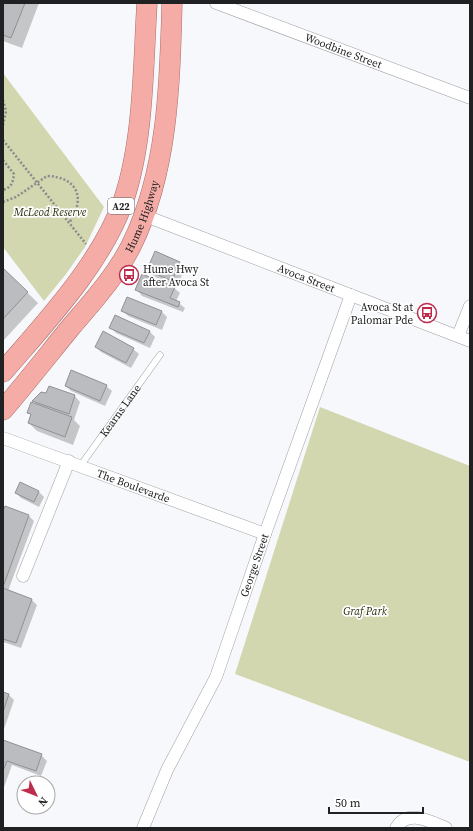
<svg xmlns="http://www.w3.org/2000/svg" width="473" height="831" viewBox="0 0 473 831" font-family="'Source Serif 4',serif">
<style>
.green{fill:#d2d7af}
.shadow{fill:#0003}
.building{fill:#babcbf;stroke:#8f9194}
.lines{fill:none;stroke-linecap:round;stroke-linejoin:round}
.service-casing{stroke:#9ea0a2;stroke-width:7}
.minor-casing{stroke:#9ea0a2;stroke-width:13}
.trunk-casing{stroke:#aa6e6a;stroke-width:21}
.path{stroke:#8a8b8d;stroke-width:2.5;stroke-dasharray:2 2;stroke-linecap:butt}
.service{stroke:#fff;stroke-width:6}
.minor{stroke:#fff;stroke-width:12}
.trunk{stroke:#f6aca6;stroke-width:20}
.labels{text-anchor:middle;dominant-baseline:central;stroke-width:3.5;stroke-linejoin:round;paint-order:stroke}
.shield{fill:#fff;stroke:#636464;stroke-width:1}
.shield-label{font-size:10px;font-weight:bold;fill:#202122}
.street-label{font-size:11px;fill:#202122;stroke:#fff}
.park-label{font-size:11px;font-style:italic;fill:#2b2e0b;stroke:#fff}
.poi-label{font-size:11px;fill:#202122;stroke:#fff;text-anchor:start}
</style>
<rect width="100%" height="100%" fill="#f6f8fb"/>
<!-- green -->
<g class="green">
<polygon points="3,73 104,207 85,247 66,274 44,301 3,247"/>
<polygon points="320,407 470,466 470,762 235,674"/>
</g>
<!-- shadow -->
<g class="shadow">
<polygon points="3,3 39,3 22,48 3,41"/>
<polygon points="156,252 180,263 185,268 177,286 153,276 148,270"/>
<polygon points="3,269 38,303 3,341"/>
<polygon points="174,288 180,293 176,301 185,308 183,312 142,296 137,290"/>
<polygon points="128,298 162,312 167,317 162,330 128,316 123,311"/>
<polygon points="110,327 150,332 155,337 150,348 116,333"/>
<polygon points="96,347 133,349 139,354 131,368 101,352"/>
<polygon points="66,386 106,386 112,391 105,406 71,391"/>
<polygon points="50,387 75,396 80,402 74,420 80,426 73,445 37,431 29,423 32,415 29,412 38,405 34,401 46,394"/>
<polygon points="39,492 44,497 39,507 21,498 16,493"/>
<polygon points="3,514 29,516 34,521 8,591 31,599 37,605 21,648 3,642"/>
<polygon points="3,693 9,695 14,700 3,732"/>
<polygon points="3,741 41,755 47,761 41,776 12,765 3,790"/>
</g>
<!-- building -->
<g class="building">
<polygon points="3,3 25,3 11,38 3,35"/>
<polygon points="155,251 180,262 172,281 147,270"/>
<polygon points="3,268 28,292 3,319"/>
<polygon points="142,274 175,287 170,298 180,302 178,307 135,290"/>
<polygon points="127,297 162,311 156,325 121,311"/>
<polygon points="115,315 150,331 144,343 109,328"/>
<polygon points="103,331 134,348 126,363 95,347"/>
<polygon points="71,370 107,385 100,401 65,386"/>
<polygon points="49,386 75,395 69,414 32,401 41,392 46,393"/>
<polygon points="31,402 72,417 65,437 28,423 31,414 27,413"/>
<polygon points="20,482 39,491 34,502 15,493"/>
<polygon points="5,506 29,515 3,587 3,511"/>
<polygon points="3,588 32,599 16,643 3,639"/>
<polygon points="3,692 9,694 3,712"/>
<polygon points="3,740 42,754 36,771 7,761 3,771"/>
</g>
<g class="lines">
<!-- service casing -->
<g class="service-casing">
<g id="service">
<path id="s1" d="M81 465 160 355"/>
</g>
</g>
<!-- minor casing -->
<g class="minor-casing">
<g id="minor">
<path id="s2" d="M216 3 470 98"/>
<path id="s3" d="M143 215 470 341"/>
<polyline points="458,336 470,306"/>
<path id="s4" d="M3 438 265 534"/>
<polyline points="23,576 69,461"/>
<path id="s5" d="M143 828 167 770 216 677 265 534 351 295"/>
<path d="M396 828C408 808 431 822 446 828"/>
</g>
</g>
<!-- trunk casing -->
<g class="trunk-casing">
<g id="trunk">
<path d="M3 372C45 323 101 264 123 202 144 141 143 67 147 3"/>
<path id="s6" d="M3 410C26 383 48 355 70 328 92 302 116 276 131 246 168 172 170 83 172 3"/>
</g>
</g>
<!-- path -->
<g class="path">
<polyline points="3,100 6,111 3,125"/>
<polyline points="3,140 86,244"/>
<path d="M3 160 14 174C13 182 12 187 3 190"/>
<path d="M3 202 16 197 47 176C78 177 86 199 69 223"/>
</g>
<!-- service -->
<use href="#service" class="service"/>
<!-- minor -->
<use href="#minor" class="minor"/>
<!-- trunk -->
<use href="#trunk" class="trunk"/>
</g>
<!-- icons -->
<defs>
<g id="bus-ring" transform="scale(1)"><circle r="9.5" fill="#fff" stroke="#bd2c4c" stroke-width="1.5"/><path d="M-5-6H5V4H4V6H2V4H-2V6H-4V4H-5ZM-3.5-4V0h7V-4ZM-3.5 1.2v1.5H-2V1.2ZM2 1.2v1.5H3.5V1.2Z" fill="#bd2c4c"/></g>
</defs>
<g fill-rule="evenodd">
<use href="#bus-ring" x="129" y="275"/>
<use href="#bus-ring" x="427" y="313"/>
</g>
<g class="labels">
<!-- shield labels -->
<rect class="shield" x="108" y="198" width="26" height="16" rx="3"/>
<g class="shield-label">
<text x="121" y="206">A22</text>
</g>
<!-- street labels -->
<g class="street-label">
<text stroke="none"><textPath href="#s2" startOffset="136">Woodbine Street</textPath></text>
<text stroke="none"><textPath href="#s6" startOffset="240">Hume Highway</textPath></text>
<text stroke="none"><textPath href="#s3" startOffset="175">Avoca Street</textPath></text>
<text stroke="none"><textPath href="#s1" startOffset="67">Kearns Lane</textPath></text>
<text stroke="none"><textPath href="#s4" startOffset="139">The Boulevarde</textPath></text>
<text stroke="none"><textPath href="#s5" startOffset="286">George Street</textPath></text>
</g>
<!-- park labels -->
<g class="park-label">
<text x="50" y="212">McLeod Reserve</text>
<text x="365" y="611">Graf Park</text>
</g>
<!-- poi labels -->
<g class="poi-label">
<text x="143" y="269">Hume Hwy<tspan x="143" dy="13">after Avoca St</tspan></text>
<text x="413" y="307" text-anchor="end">Avoca St at<tspan x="413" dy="13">Palomar Pde</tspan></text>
</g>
</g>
<!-- border -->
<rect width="473" height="831" fill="none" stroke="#202122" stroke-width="8"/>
<!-- north arrow -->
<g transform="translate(36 795) rotate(133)"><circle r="19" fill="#ffffff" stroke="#a6a6a7"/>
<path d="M0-3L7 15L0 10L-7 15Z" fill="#bd2c4c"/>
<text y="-6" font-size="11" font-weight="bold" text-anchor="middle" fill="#202122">N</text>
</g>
<!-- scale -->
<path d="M329 807v6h94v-6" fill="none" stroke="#202122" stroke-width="2"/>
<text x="335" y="807" font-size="12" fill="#202122" stroke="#ffffff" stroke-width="3" paint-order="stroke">50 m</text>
</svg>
